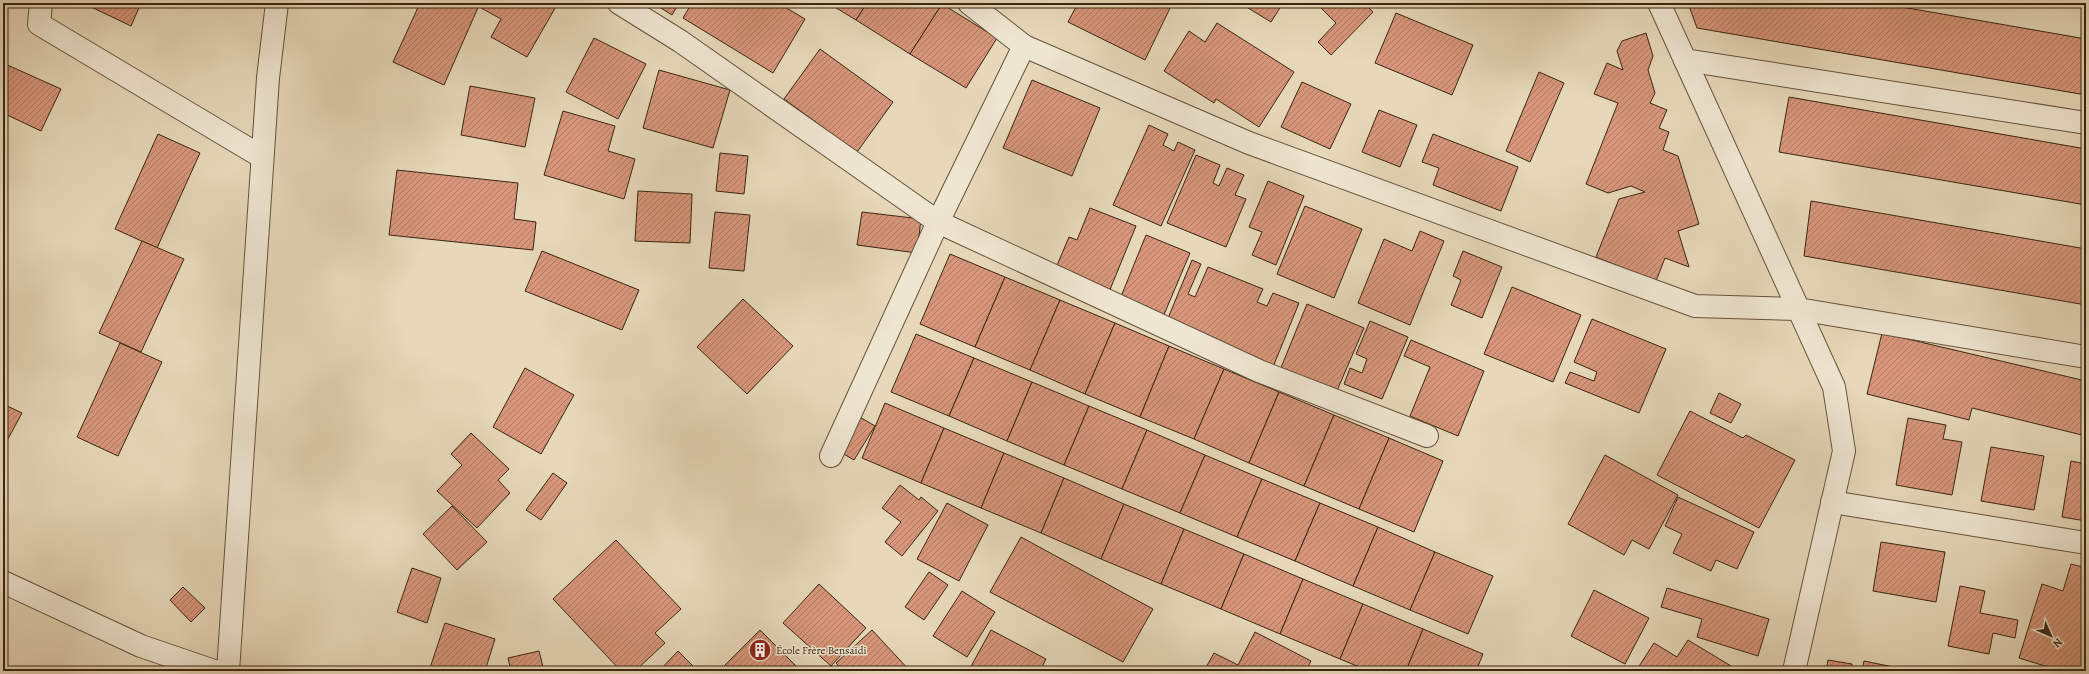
<svg xmlns="http://www.w3.org/2000/svg" width="2089" height="674" viewBox="0 0 2089 674" font-family="Alegreya,serif">
<style>
.building{fill:url(#building-hatch);stroke:#3b2511}
.lines{fill:none;stroke-linecap:round;stroke-linejoin:round}
.minor-casing{stroke:#66523b;stroke-width:24}
.minor{stroke:#efe6d2;stroke-width:22}
.labels{text-anchor:middle;dominant-baseline:central;stroke-width:3;stroke-linejoin:round;paint-order:stroke}
.poi-label{font-size:11px;fill:#3b2511;stroke:#efe6d2;text-anchor:start}
</style>
<defs>
<pattern id="building-hatch" width="6" height="6" patternUnits="userSpaceOnUse"><rect width="6" height="6" fill="#d7967b"/><path d="M-1 1l2-2M0 6l6-6M5 7l2-2" fill="none" stroke="#b07a63"/></pattern>
</defs>
<rect width="100%" height="100%" fill="#e6d8b9"/>
<filter id="stains"><feTurbulence type="fractalNoise" baseFrequency=".005" numOctaves="4"/><feColorMatrix values="0 0 0 0 .2 0 0 0 0 .09 0 0 0 0 .02 0 0 0 .5 -.17"/></filter>
<radialGradient id="worn" r=".72"><stop offset=".6" stop-color="#630" stop-opacity="0"/><stop offset="1" stop-color="#630" stop-opacity=".3"/></radialGradient>
<!-- building -->
<g class="building">
<polygon points="90,3 141,3 131,26 89,6"/>
<polygon points="420,3 480,3 444,85 393,62"/>
<polygon points="484,3 558,3 527,57 491,37 501,19 481,8"/>
<polygon points="653,3 679,3 672,15"/>
<polygon points="692,3 778,3 805,19 773,73 683,18"/>
<polygon points="828,3 867,3 856,20"/>
<polygon points="867,3 941,3 942,4 910,54 856,20"/>
<polygon points="1078,3 1160,3 1170,8 1145,60 1068,22"/>
<polygon points="1240,3 1283,3 1271,22"/>
<polygon points="1316,3 1364,3 1373,12 1331,55 1318,42 1336,23"/>
<polygon points="1688,3 1879,3 2086,39 2086,95 1697,28"/>
<polygon points="942,4 997,38 966,88 910,54"/>
<polygon points="1396,13 1473,45 1452,95 1375,63"/>
<polygon points="1217,23 1294,72 1259,127 1216,99 1214,103 1164,71 1189,31 1205,42"/>
<polygon points="1646,33 1653,56 1648,70 1655,93 1650,103 1667,110 1659,128 1669,132 1663,150 1678,156 1699,224 1678,231 1689,267 1665,258 1656,281 1596,257 1619,199 1645,192 1631,186 1608,193 1586,184 1618,103 1594,94 1607,63 1623,70 1617,51 1622,41"/>
<polygon points="594,38 646,64 618,119 566,92"/>
<polygon points="820,49 893,102 857,152 784,99"/>
<polygon points="3,63 61,89 41,131 3,113"/>
<polygon points="659,70 730,90 713,148 643,128"/>
<polygon points="1539,72 1564,83 1530,162 1506,151"/>
<polygon points="1032,80 1100,108 1072,176 1003,148"/>
<polygon points="1302,82 1351,104 1330,149 1281,127"/>
<polygon points="470,86 535,98 525,147 461,135"/>
<polygon points="1789,97 2086,149 2086,205 1779,152"/>
<polygon points="1379,110 1417,125 1400,167 1362,152"/>
<polygon points="563,111 615,126 608,151 635,159 624,199 544,175"/>
<polygon points="1149,125 1168,134 1163,145 1174,151 1178,142 1195,150 1161,226 1113,205"/>
<polygon points="158,134 200,153 157,248 115,229"/>
<polygon points="1433,134 1518,167 1501,211 1433,185 1439,168 1422,162"/>
<polygon points="720,153 748,156 744,194 716,191"/>
<polygon points="1196,155 1220,165 1213,183 1219,186 1227,168 1244,175 1235,195 1246,199 1226,247 1167,223"/>
<polygon points="397,170 518,183 514,219 536,222 533,250 389,235"/>
<polygon points="1268,181 1304,196 1276,265 1252,255 1262,232 1249,227"/>
<polygon points="638,191 692,194 690,243 635,241"/>
<polygon points="1811,201 2086,249 2086,305 1804,256"/>
<polygon points="1305,206 1362,229 1334,298 1277,274"/>
<polygon points="1090,208 1136,226 1109,292 1055,270 1069,237 1077,240"/>
<polygon points="715,212 750,215 744,271 709,268"/>
<polygon points="862,212 921,219 917,253 857,245"/>
<polygon points="1420,231 1444,241 1410,325 1358,303 1384,239 1412,251"/>
<polygon points="1146,235 1190,253 1163,317 1120,299"/>
<polygon points="142,241 184,259 141,352 99,333"/>
<polygon points="542,251 639,290 622,330 525,291"/>
<polygon points="1463,251 1502,267 1482,318 1451,305 1461,280 1453,276"/>
<polygon points="950,254 1005,277 975,347 920,324"/>
<polygon points="1192,260 1201,264 1188,294 1195,297 1208,267 1263,289 1257,302 1267,306 1273,293 1299,303 1273,367 1166,323"/>
<polygon points="1005,277 1060,300 1030,370 975,347"/>
<polygon points="1512,287 1581,315 1553,382 1484,354"/>
<polygon points="743,299 793,346 747,394 697,347"/>
<polygon points="1060,300 1115,323 1085,394 1030,370"/>
<polygon points="1307,304 1364,328 1336,393 1280,370"/>
<polygon points="1592,319 1666,349 1639,413 1565,383 1570,372 1594,381 1597,372 1574,362"/>
<polygon points="1370,321 1408,337 1382,399 1344,384 1350,368 1362,373 1367,359 1356,354"/>
<polygon points="1115,323 1169,346 1140,417 1085,394"/>
<polygon points="1882,333 2086,381 2086,436 1972,408 1969,420 1867,394"/>
<polygon points="916,334 974,358 949,416 891,392"/>
<polygon points="1411,340 1484,371 1458,436 1410,416 1430,367 1404,356"/>
<polygon points="120,343 162,362 118,456 77,437"/>
<polygon points="1169,346 1224,369 1194,439 1140,417"/>
<polygon points="974,358 1032,382 1007,441 949,416"/>
<polygon points="525,368 574,395 541,454 493,427"/>
<polygon points="1224,369 1279,392 1249,463 1194,439"/>
<polygon points="1032,382 1089,406 1064,465 1007,441"/>
<polygon points="1279,392 1334,415 1304,486 1249,463"/>
<polygon points="1719,393 1741,404 1731,423 1710,413"/>
<polygon points="885,403 944,428 921,483 862,458"/>
<polygon points="3,404 22,413 3,448"/>
<polygon points="1089,406 1147,430 1122,489 1064,465"/>
<polygon points="1690,411 1743,438 1746,435 1795,460 1759,528 1657,475"/>
<polygon points="1334,415 1389,438 1359,509 1304,486"/>
<polygon points="858,416 875,426 854,460 837,450"/>
<polygon points="1908,418 1946,425 1943,439 1962,442 1952,495 1896,485"/>
<polygon points="944,428 1004,453 981,508 921,483"/>
<polygon points="1147,430 1205,455 1180,513 1122,489"/>
<polygon points="471,433 509,469 498,480 510,493 477,528 437,491 462,465 451,454"/>
<polygon points="1389,438 1443,461 1414,532 1359,509"/>
<polygon points="1991,447 2044,456 2034,510 1981,501"/>
<polygon points="1004,453 1064,478 1041,533 981,508"/>
<polygon points="1205,455 1262,479 1237,537 1180,513"/>
<polygon points="1605,455 1678,495 1649,549 1632,540 1624,555 1568,524"/>
<polygon points="2071,461 2086,464 2086,521 2062,517"/>
<polygon points="553,473 567,483 541,520 526,510"/>
<polygon points="1064,478 1124,504 1101,559 1041,533"/>
<polygon points="1262,479 1320,503 1295,561 1237,537"/>
<polygon points="900,485 919,500 921,497 938,511 902,556 885,542 901,522 882,508"/>
<polygon points="1678,497 1754,532 1737,569 1716,560 1711,571 1673,553 1682,534 1665,526"/>
<polygon points="947,503 988,525 959,581 917,559"/>
<polygon points="1320,503 1378,527 1353,586 1295,561"/>
<polygon points="1124,504 1184,529 1161,584 1101,559"/>
<polygon points="452,506 487,542 457,570 423,534"/>
<polygon points="1378,527 1435,552 1410,610 1353,586"/>
<polygon points="1184,529 1244,554 1221,609 1161,584"/>
<polygon points="1021,537 1153,609 1123,662 990,592"/>
<polygon points="616,540 681,609 655,633 665,643 635,671 621,671 553,599"/>
<polygon points="1881,542 1945,552 1936,602 1873,591"/>
<polygon points="1435,552 1493,576 1468,634 1410,610"/>
<polygon points="1244,554 1303,579 1280,634 1221,609"/>
<polygon points="2071,564 2086,568 2086,671 2061,671 2019,658 2042,584 2063,591"/>
<polygon points="412,568 441,578 427,623 397,612"/>
<polygon points="929,572 948,585 924,620 905,607"/>
<polygon points="1303,579 1363,604 1340,659 1280,634"/>
<polygon points="819,584 866,628 831,666 783,623"/>
<polygon points="1960,586 1985,591 1980,613 2018,620 2015,638 1993,633 1989,654 1948,646"/>
<polygon points="183,587 205,608 191,622 170,600"/>
<polygon points="1667,588 1769,619 1758,656 1697,637 1702,619 1661,607"/>
<polygon points="1594,590 1649,618 1625,664 1571,636"/>
<polygon points="962,591 995,612 967,657 933,636"/>
<polygon points="1363,604 1423,629 1406,671 1369,671 1340,659"/>
<polygon points="445,623 495,639 485,671 429,671"/>
<polygon points="1423,629 1483,654 1476,671 1406,671"/>
<polygon points="760,630 801,671 719,671"/>
<polygon points="872,630 910,671 843,671 836,663"/>
<polygon points="991,630 1046,659 1040,671 969,670"/>
<polygon points="1255,632 1311,661 1306,671 1204,671 1214,653 1238,665"/>
<polygon points="1688,640 1731,666 1728,671 1636,671 1654,643 1677,657"/>
<polygon points="539,651 544,671 511,671 508,658"/>
<polygon points="678,651 698,671 659,671"/>
<polygon points="1828,660 1852,664 1851,671 1826,671"/>
<polygon points="1864,661 1913,671 1862,671"/>
</g>
<g class="lines">
<!-- minor casing -->
<g class="minor-casing">
<g id="minor">
<polyline points="41,3 39,24 262,157"/>
<polyline points="619,3 680,41 938,222 1259,371 1427,436"/>
<polyline points="969,3 1024,46 1249,143 1695,306 1798,309 2086,357"/>
<polyline points="1659,3 1834,387 1844,451 1794,671"/>
<polyline points="1685,60 2086,123"/>
<polyline points="831,456 938,222 1024,46"/>
<polyline points="1832,502 2086,543"/>
<polyline points="3,582 141,646 214,671"/>
<polyline points="228,671 268,78 277,3"/>
</g>
</g>
<!-- minor -->
<use href="#minor" class="minor"/>
</g>
<!-- icons -->
<defs>
<g id="building-disc" transform="scale(1.15)"><circle r="9.5" fill="#8f2418" stroke="#efe6d2"/><path d="M-4-6H4V6H1V3H-1V6H-4ZM-2.5-4.3h1.7v1.8h-1.7ZM.8-4.3h1.7v1.8H.8ZM-2.5-1h1.7V.8h-1.7ZM.8-1h1.7V.8H.8Z" fill="#fff"/></g>
</defs>
<g fill-rule="evenodd">
<use href="#building-disc" x="760" y="650"/>
</g>
<g class="labels">
<!-- poi labels -->
<g class="poi-label">
<text x="776" y="650">École Frère Bensaïdi</text>
</g>
</g>
<!-- margin -->
<rect width="2089" height="674" fill="none" stroke="#e6d8b9" stroke-width="16"/>
<rect x="4" y="4" width="2081" height="666" fill="none" stroke="#3b2511" stroke-width="2"/>
<rect x="8" y="8" width="2073" height="658" fill="none" stroke="#3b2511"/>
<!-- north arrow -->
<g transform="translate(2051 636) rotate(135)" stroke="#efe6d2" stroke-width="3" paint-order="stroke">
<path d="M0-3L7 15L0 10L-7 15Z" fill="#3b2511"/>
<text y="-6" font-size="11" font-weight="bold" text-anchor="middle" fill="#3b2511">N</text>
</g>
<rect width="100%" height="100%" filter="url(#stains)"/>
<rect width="100%" height="100%" fill="url(#worn)"/>
</svg>
